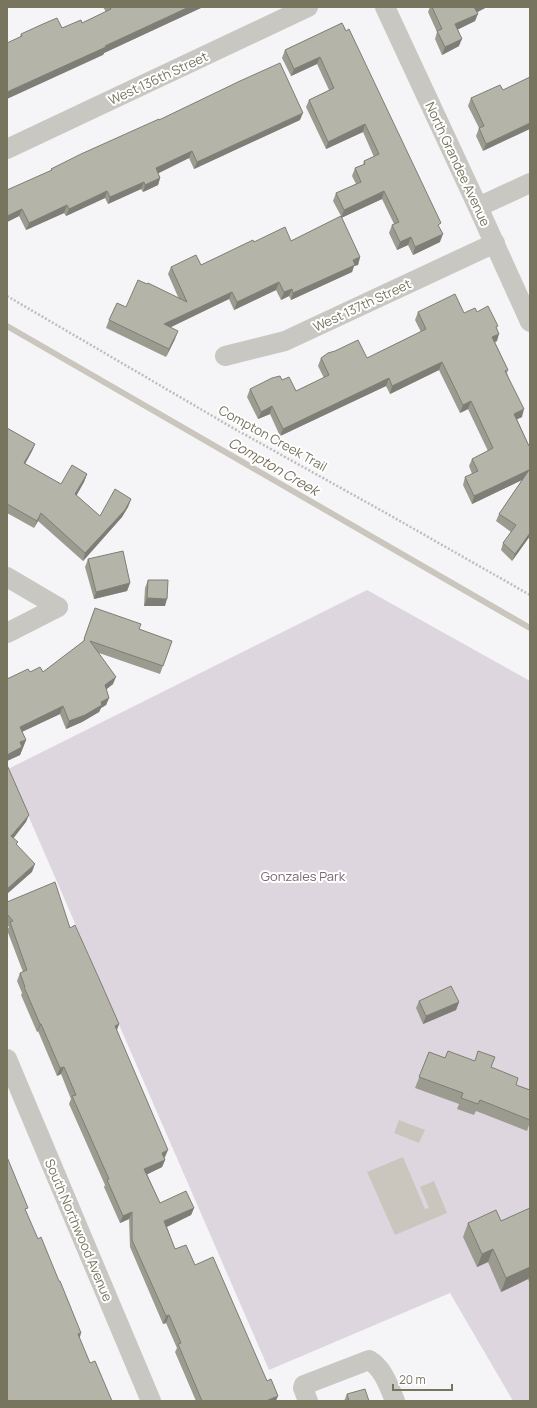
<svg xmlns="http://www.w3.org/2000/svg" width="537" height="1408" viewBox="0 0 537 1408" font-family="Manrope,sans-serif">
<style>
.green{fill:#ded6de}
.water{fill:#cbc6bd}
.lines{fill:none;stroke-linecap:round;stroke-linejoin:round}
.stream{stroke:#cbc6bd;stroke-width:6}
.path{stroke:#bebeb9;stroke-width:2.5;stroke-dasharray:2 2;stroke-linecap:butt}
.minor{stroke:#c8c7c1;stroke-width:20}
.wall{fill:#9c9b90}
.shaded-wall{fill:#7f7e76}
.building{fill:#b5b4a8;stroke:#7f7e76}
.labels{text-anchor:middle;dominant-baseline:central;stroke-width:4;stroke-linejoin:round;paint-order:stroke}
.street-label{font-size:13px;fill:#78755f;stroke:#fff}
.park-label{font-size:13px;fill:#7b6676;stroke:#fff}
.water-label{font-size:14px;font-style:italic;fill:#78705e;stroke:#fff}
</style>
<rect width="100%" height="100%" fill="#f5f4f7"/>
<!-- green -->
<polygon class="green" points="367,590 530,681 530,1401 513,1401 450,1293 269,1370 8,769"/>
<!-- water -->
<g class="water">
<polygon points="399,1120 425,1130 419,1143 394,1133"/>
<polygon points="403,1157 425,1209 429,1208 420,1187 434,1181 447,1213 395,1235 367,1172"/>
</g>
<g class="lines">
<!-- stream -->
<polyline class="stream" points="7,326 530,628"/>
<!-- path -->
<polyline class="path" points="7,296 233,428 393,517 530,595"/>
<!-- minor -->
<g class="minor">
<polyline points="385,7 478,207 530,322"/>
<polyline points="7,149 308,7"/>
<polyline points="478,207 530,183"/>
<polyline points="225,356 285,341 495,243"/>
<polyline points="7,577 58,607"/>
<polyline points="7,633 58,607"/>
<polyline points="7,1059 151,1401"/>
<path d="M308 1401 303 1388 304 1385 369 1360C383 1368 389 1386 395 1401"/>
</g>
</g>
<!-- wall -->
<g class="wall">
<polygon points="103,7 203,7 104,53 103,55 20,37 21,34 62,28 82,23 106,12"/>
<polygon points="430,7 487,7 477,12 475,21 458,29 459,46 442,55 435,39 437,32 428,12"/>
<polygon points="342,23 439,227 440,242 413,255 408,245 397,250 389,233 392,225 394,224 382,199 341,218 360,257 358,265 354,266 352,272 291,300 289,296 281,300 276,290 234,310 229,299 170,327 175,339 166,357 106,328 109,320 126,307 179,299 168,274 171,267 201,265 254,242 291,241 341,216 333,201 336,193 356,184 352,176 355,168 363,165 364,161 374,157 363,132 326,149 306,107 309,100 329,90 317,64 291,76 282,58 285,50"/>
<polygon points="530,77 483,151 476,136 479,128 468,106 471,98 503,90"/>
<polygon points="159,120 300,120 194,169 189,158 158,173 160,178 158,185 143,192 141,189 108,204 105,198 66,216 64,213 26,230 19,216 7,222 51,170 51,169"/>
<polygon points="418,312 464,313 477,312 497,328 497,341 495,342 508,370 507,373 522,417 517,419 529,446 530,445 530,536 512,561 501,550 503,543 511,532 496,521 499,514 522,480 472,504 463,485 465,477 472,474 469,466 472,459 488,451 468,409 460,413 439,370 390,394 386,386 280,436 270,414 258,419 247,397 250,389 282,380 296,391 324,378 318,366 321,358 367,358 421,332 415,320"/>
<polygon points="7,428 35,444 32,451 25,464 61,484 87,474 84,482 76,495 100,516 131,499 128,507 122,517 83,561 38,521 34,528 7,513"/>
<polygon points="88,559 130,583 127,591 94,599 85,567"/>
<polygon points="148,580 165,606 144,606 145,588"/>
<polygon points="95,608 139,629 172,641 160,674 99,653 113,684 106,689 109,698 106,705 101,708 99,712 82,722 66,729 60,714 22,732 26,740 20,755 7,761 7,679 30,672 43,672 83,642"/>
<polygon points="7,902 70,928 119,1024 117,1030 165,1157 164,1158 165,1160 162,1167 147,1174 160,1203 194,1208 191,1215 167,1227 175,1249 195,1265 267,1381 276,1401 196,1401 175,1352 177,1348 166,1323 163,1324 130,1247 129,1219 120,1223 104,1187 105,1185 69,1104 71,1099 61,1074 57,1076 38,1031 37,1032 21,995 22,993 17,981 20,973 23,972 7,930 9,927 7,925"/>
<polygon points="419,1001 459,1002 456,1010 423,1024 416,1008"/>
<polygon points="429,1052 445,1058 491,1068 516,1085 530,1090 530,1122 527,1131 476,1111 474,1115 457,1109 459,1104 415,1088"/>
<polygon points="530,1208 530,1284 528,1279 501,1292 488,1262 477,1267 463,1237 468,1223 501,1221"/>
<polygon points="347,1394 369,1401 344,1401"/>
</g>
<!-- shaded-wall -->
<g class="shaded-wall">
<polygon points="189,7 203,7 104,53 103,55 7,99 7,92"/>
<polygon points="474,7 487,7 472,15"/>
<polygon points="478,14 475,21 453,32 455,24"/>
<polygon points="462,39 459,46 442,55 445,47"/>
<polygon points="320,57 317,64 291,76 294,69"/>
<polygon points="303,113 300,120 194,169 197,162"/>
<polygon points="530,123 530,129 483,151 486,144"/>
<polygon points="365,124 363,132 326,149 328,142"/>
<polygon points="192,151 189,158 153,176 156,168"/>
<polygon points="160,178 158,185 143,192 145,185"/>
<polygon points="144,182 141,189 108,204 110,197"/>
<polygon points="107,191 105,198 66,216 69,209"/>
<polygon points="384,191 382,199 341,218 344,210"/>
<polygon points="67,205 64,213 26,230 29,223"/>
<polygon points="22,209 19,216 7,222 7,216"/>
<polygon points="443,234 440,242 413,255 415,247"/>
<polygon points="411,237 408,245 397,250 400,242"/>
<polygon points="360,257 358,265 354,266 352,272 291,300 293,293"/>
<polygon points="279,282 276,290 234,310 237,302"/>
<polygon points="292,289 289,296 281,300 284,292"/>
<polygon points="232,292 229,299 161,332 164,324"/>
<polygon points="178,331 175,339 166,357 169,349"/>
<polygon points="499,334 497,341 489,345 492,337"/>
<polygon points="442,362 439,370 390,394 392,386"/>
<polygon points="389,378 386,386 280,436 283,429"/>
<polygon points="471,401 468,409 460,413 463,405"/>
<polygon points="272,406 270,414 258,419 261,412"/>
<polygon points="524,409 522,417 511,422 514,414"/>
<polygon points="35,444 32,451 21,471 24,463"/>
<polygon points="529,470 526,478 472,504 474,496"/>
<polygon points="87,474 84,482 73,502 75,494"/>
<polygon points="131,499 128,507 122,517 83,561 85,553"/>
<polygon points="41,513 38,521 34,528 37,521"/>
<polygon points="530,533 530,536 512,561 515,554"/>
<polygon points="130,583 127,591 94,599 96,592"/>
<polygon points="147,598 167,599 165,606 144,606"/>
<polygon points="116,677 113,684 102,693 105,685"/>
<polygon points="109,698 106,705 101,708 99,712 82,722 66,729 69,721 101,702"/>
<polygon points="63,706 60,714 17,734 20,727"/>
<polygon points="26,740 20,755 7,761 7,755 20,742"/>
<polygon points="29,815 26,822 9,844 11,836"/>
<polygon points="35,864 32,872 7,894 7,889"/>
<polygon points="459,1002 456,1010 423,1024 426,1016"/>
<polygon points="40,1024 41,1024 38,1031 37,1032"/>
<polygon points="119,1024 116,1032 115,1026"/>
<polygon points="64,1067 61,1074 57,1076 60,1068"/>
<polygon points="168,1150 165,1157 159,1160 162,1153"/>
<polygon points="165,1160 162,1167 142,1177 144,1169"/>
<polygon points="194,1208 191,1215 162,1229 164,1221"/>
<polygon points="132,1212 129,1219 120,1223 123,1216"/>
<polygon points="493,1249 488,1262 477,1267 482,1254"/>
<polygon points="530,1267 530,1274 528,1279 501,1292 506,1278"/>
<polygon points="169,1315 166,1323 163,1324 166,1316"/>
<polygon points="81,1333 79,1341 78,1334"/>
<polygon points="278,1396 276,1401 266,1401"/>
</g>
<!-- building -->
<g class="building">
<polygon points="110,7 189,7 105,46 106,47 7,92 7,43 22,36 21,34 43,24 57,18 62,28 81,20 82,23 111,9"/>
<polygon points="432,7 474,7 478,14 455,24 462,39 445,47 437,31 442,29"/>
<polygon points="342,23 346,31 349,29 441,223 438,225 443,234 415,247 411,237 400,242 392,225 399,222 384,191 344,210 336,193 361,182 355,168 365,164 364,161 379,154 365,124 328,142 309,100 334,88 320,57 294,69 285,50"/>
<polygon points="280,63 303,113 197,162 192,151 156,168 160,178 145,185 144,182 110,197 107,191 69,209 67,205 29,223 22,209 7,216 7,190 52,170 51,169 81,154 159,119 159,120 240,81"/>
<polygon points="530,77 530,123 486,144 479,128 484,126 471,98 500,85 503,90"/>
<polygon points="341,216 360,257 353,260 355,265 293,293 292,289 284,292 279,282 237,302 232,292 164,324 178,331 169,349 109,320 117,303 126,307 138,280 147,284 148,283 187,302 171,267 196,255 201,265 253,240 254,242 285,227 291,241"/>
<polygon points="455,294 464,313 475,308 477,312 488,306 498,326 496,327 499,334 492,337 508,370 505,371 524,409 514,414 529,446 530,445 530,533 515,554 503,543 516,525 499,514 529,470 474,496 465,477 478,471 472,459 493,448 471,401 463,405 442,362 392,386 389,378 283,429 272,406 261,412 250,389 272,378 280,376 282,380 289,377 296,391 329,375 321,358 328,353 335,351 358,340 367,358 426,329 418,312"/>
<polygon points="7,428 35,444 24,463 61,484 72,465 87,474 75,494 100,516 115,489 131,499 125,510 85,553 41,513 37,521 7,504"/>
<polygon points="123,551 130,583 96,592 88,559"/>
<polygon points="148,580 168,580 167,599 147,598"/>
<polygon points="95,608 141,624 139,629 172,641 163,666 90,641 116,677 105,685 109,698 101,702 102,705 85,715 69,721 63,706 20,727 26,740 20,742 22,747 7,755 7,679 28,669 30,672 40,667 43,672 85,640 84,639"/>
<polygon points="7,765 29,815 11,836 18,842 16,844 35,864 7,889"/>
<polygon points="55,882 70,928 75,925 101,983 119,1024 115,1026 168,1150 162,1153 165,1160 144,1169 160,1203 186,1191 194,1208 164,1221 175,1249 186,1245 195,1265 213,1257 267,1381 271,1379 278,1396 266,1401 202,1401 178,1344 181,1343 169,1315 166,1316 132,1240 132,1212 123,1216 107,1180 109,1179 72,1096 76,1095 64,1067 60,1068 41,1024 40,1024 24,987 25,987 20,973 27,970 10,922 13,921 7,914 7,902"/>
<polygon points="451,986 459,1002 426,1016 419,1001"/>
<polygon points="448,1051 475,1061 478,1051 495,1057 491,1067 518,1078 516,1085 530,1090 530,1120 480,1100 478,1104 461,1098 463,1093 419,1077 429,1052 445,1058"/>
<polygon points="7,1157 28,1208 25,1209 38,1239 41,1237 59,1281 60,1281 81,1333 78,1334 90,1363 95,1361 112,1401 7,1401"/>
<polygon points="530,1208 530,1267 506,1278 493,1249 482,1254 468,1223 496,1210 501,1221"/>
<polygon points="365,1389 369,1401 349,1401 347,1394"/>
</g>
<g class="labels">
<!-- street labels -->
<g class="street-label">
<text transform="translate(158 78) rotate(-25)">West 136th Street</text>
<text transform="translate(458 164) rotate(65)">North Grandee Avenue</text>
<text transform="translate(362 305) rotate(-25)">West 137th Street</text>
<text transform="translate(273 438) rotate(29)">Compton Creek Trail</text>
<text transform="translate(79 1230) rotate(67)">South Northwood Avenue</text>
</g>
<!-- park labels -->
<g class="park-label">
<text x="303" y="876">Gonzales Park</text>
</g>
<!-- water labels -->
<g class="water-label">
<text transform="translate(274 466) rotate(30)">Compton Creek</text>
</g>
</g>
<!-- border -->
<rect width="537" height="1408" fill="none" stroke="#78755f" stroke-width="16"/>
<!-- scale -->
<path d="M393 1384v6h59v-6" fill="none" stroke="#78755f" stroke-width="2"/>
<text x="399" y="1384" font-size="12" fill="#78755f" stroke="#ffffff" stroke-width="3" paint-order="stroke">20 m</text>
</svg>
